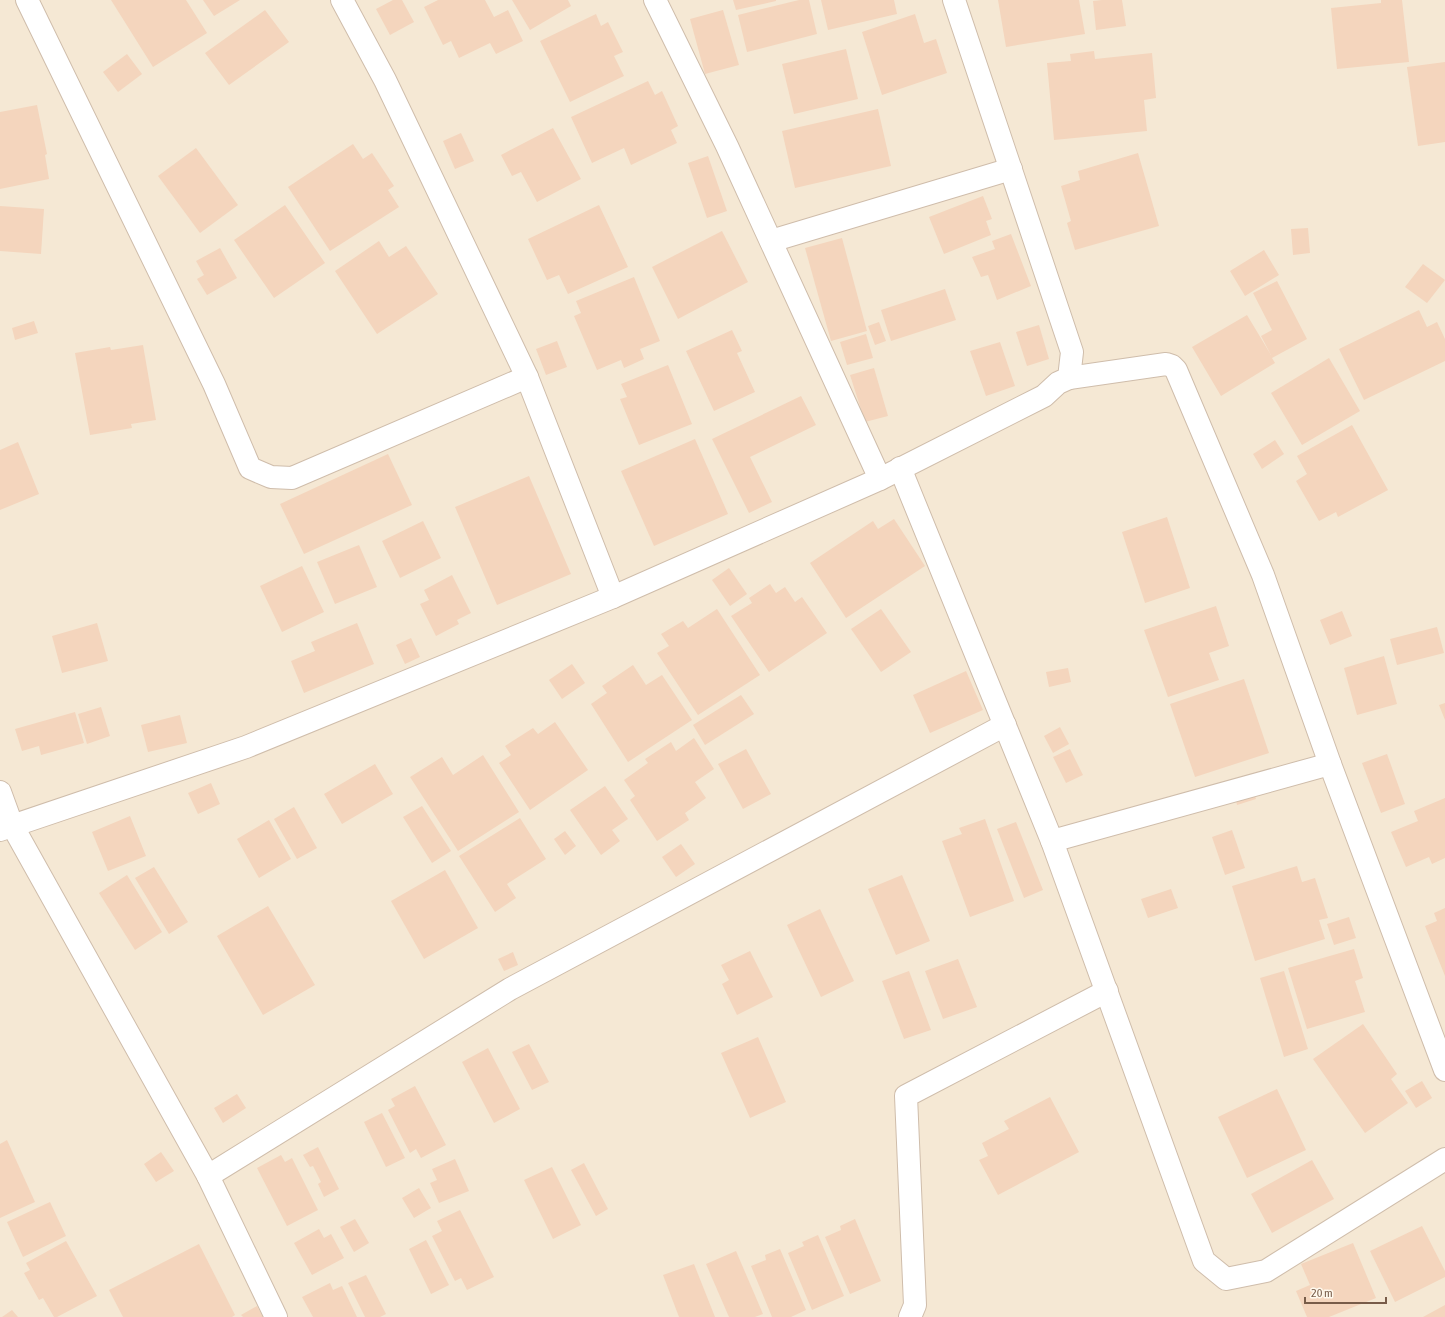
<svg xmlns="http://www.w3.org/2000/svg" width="1445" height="1317" viewBox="0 0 1445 1317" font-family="'Asap Condensed',sans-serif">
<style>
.residential{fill:#f5e8d4}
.building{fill:#f4d5bd}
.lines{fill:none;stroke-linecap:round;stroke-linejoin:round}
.minor-casing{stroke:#cfbdab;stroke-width:24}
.minor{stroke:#fff;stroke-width:22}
</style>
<rect width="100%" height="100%" fill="#fdf5e6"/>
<!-- residential -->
<rect class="residential" x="0" y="0" width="1445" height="1317"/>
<!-- building -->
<g class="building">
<polygon points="111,0 186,0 207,33 153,67"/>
<polygon points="203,0 240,0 214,16"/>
<polygon points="393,0 402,0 414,22 390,35 376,9"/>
<polygon points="438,0 485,0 494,17 508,10 523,41 496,54 490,43 459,58 451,41 443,45 424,7"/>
<polygon points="512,0 568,0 571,6 530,30"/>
<polygon points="733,0 776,0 776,1 736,10"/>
<polygon points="799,0 809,0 817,34 747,52 738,15"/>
<polygon points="821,0 894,0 897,14 828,30"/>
<polygon points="998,0 1079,0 1085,34 1006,47"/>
<polygon points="1102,0 1122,0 1126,26 1096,30 1093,1"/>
<polygon points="1381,0 1402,0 1409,62 1337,69 1331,8 1381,3"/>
<polygon points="265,10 289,42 229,85 205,53"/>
<polygon points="723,10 739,65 705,74 690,19"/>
<polygon points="596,14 601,26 608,22 623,52 614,56 624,76 570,102 540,41"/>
<polygon points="915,14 924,43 936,39 947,73 882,95 862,32"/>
<polygon points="846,49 858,99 794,114 782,64"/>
<polygon points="1094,51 1095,59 1152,53 1156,98 1144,100 1147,131 1054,140 1047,63 1071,61 1070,54"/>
<polygon points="127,54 142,74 118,92 103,72"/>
<polygon points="1445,62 1445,142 1418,146 1407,67"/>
<polygon points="648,81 655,95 662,91 678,126 671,130 677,143 631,165 624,148 592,163 571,117"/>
<polygon points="37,105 47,154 45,155 49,179 0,189 0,112"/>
<polygon points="878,109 891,166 795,188 782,131"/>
<polygon points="553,128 581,179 537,202 521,172 512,176 501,155"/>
<polygon points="461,133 474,161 455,169 443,141"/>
<polygon points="353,144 363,159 372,153 394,186 388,190 399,207 330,251 288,187"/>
<polygon points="196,148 238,205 200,233 158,176"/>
<polygon points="1138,153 1159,226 1075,250 1067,223 1071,221 1061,186 1080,180 1078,171"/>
<polygon points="708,156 727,211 707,218 688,163"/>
<polygon points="983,196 992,219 986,221 991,235 944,254 929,217"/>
<polygon points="285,205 325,263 274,298 234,240"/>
<polygon points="599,205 628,267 568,294 559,275 547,280 528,239"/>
<polygon points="0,206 44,209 41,254 0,251"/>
<polygon points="1308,228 1310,253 1293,255 1291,229"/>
<polygon points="722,231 748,282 678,319 652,267"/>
<polygon points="1011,234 1031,286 997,300 988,275 981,277 972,257 995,249 992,241"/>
<polygon points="842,238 867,331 831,341 805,248"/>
<polygon points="379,241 389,257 406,246 438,294 377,334 335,271"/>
<polygon points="220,248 237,278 207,295 197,279 204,275 196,261"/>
<polygon points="1264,250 1279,275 1245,296 1230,271"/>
<polygon points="1423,264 1445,280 1427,303 1405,287"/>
<polygon points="634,277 660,341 640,349 644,359 624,368 621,360 597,370 574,316 581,313 576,301"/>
<polygon points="1277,281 1307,339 1272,358 1275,363 1221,396 1192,347 1247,315 1271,355 1261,336 1272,330 1253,293"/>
<polygon points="945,289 956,320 891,341 881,310"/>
<polygon points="1419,310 1427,327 1437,322 1445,339 1445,361 1364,400 1339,349"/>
<polygon points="34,321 38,333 15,340 12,328"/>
<polygon points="879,322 886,341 875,345 868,326"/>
<polygon points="1039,325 1049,359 1027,366 1016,332"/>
<polygon points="732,330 742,351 737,353 755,392 714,411 686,351"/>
<polygon points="866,334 873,358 847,365 840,342"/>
<polygon points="557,341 567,367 546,375 536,349"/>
<polygon points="1000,342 1015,386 986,396 970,351"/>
<polygon points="143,345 156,420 131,424 132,428 90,435 75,353 110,347 111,350"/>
<polygon points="1329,358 1360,411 1302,445 1271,393"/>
<polygon points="668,365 692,424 639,445 620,399 627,397 621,384"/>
<polygon points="874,368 888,416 865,422 850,375"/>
<polygon points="801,396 816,425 750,457 772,502 749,513 712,439"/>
<polygon points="1352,425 1388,490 1338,517 1336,512 1319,521 1296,481 1307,474 1297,456"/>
<polygon points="695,439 728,514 654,546 621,471"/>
<polygon points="1275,440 1284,454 1262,469 1253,454"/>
<polygon points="18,442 39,494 0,510 0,450"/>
<polygon points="388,454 412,505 304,554 280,504"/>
<polygon points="529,476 571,574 497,605 455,507"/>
<polygon points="1167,517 1190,588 1145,603 1122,532"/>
<polygon points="894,519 925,566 846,618 810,563 873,521 878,529"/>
<polygon points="423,521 441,558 400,578 382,541"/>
<polygon points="359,545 377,587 335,604 317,562"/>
<polygon points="302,566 324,612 282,632 260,586"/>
<polygon points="729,568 747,594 730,606 712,580"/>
<polygon points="452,575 471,613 457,620 459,624 436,636 420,604 429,600 424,590"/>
<polygon points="770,584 776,593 785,587 795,602 802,597 827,633 769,672 731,616 752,603 749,598"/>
<polygon points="1216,606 1229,646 1209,653 1219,680 1168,697 1144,630"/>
<polygon points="717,609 760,675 698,715 657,653 669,646 661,634 683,621 688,628"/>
<polygon points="881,609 911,652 881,672 851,629"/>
<polygon points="1342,611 1352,636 1330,645 1320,620"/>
<polygon points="97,623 108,661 62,673 52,636"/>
<polygon points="357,623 374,664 304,693 291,661 315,651 311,642"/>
<polygon points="1437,627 1444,653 1397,665 1390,639"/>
<polygon points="411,638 420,657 405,664 396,645"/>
<polygon points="1384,656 1397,704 1357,715 1344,668"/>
<polygon points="572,664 585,683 562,699 549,680"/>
<polygon points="633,665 646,685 662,675 692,720 628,762 591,704 607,693 602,686"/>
<polygon points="1068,668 1071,682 1049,687 1046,672"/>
<polygon points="966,671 983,710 930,733 913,695"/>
<polygon points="1244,679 1269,753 1195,777 1170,704"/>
<polygon points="741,695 754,714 705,745 693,725"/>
<polygon points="1445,703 1445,720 1439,705"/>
<polygon points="101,707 110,736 87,744 78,714"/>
<polygon points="75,712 84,743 41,755 39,746 22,751 15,729"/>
<polygon points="180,715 187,743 148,752 141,725"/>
<polygon points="555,722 588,770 530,810 499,763 511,755 505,746 533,728 538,734"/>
<polygon points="1060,727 1069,744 1053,753 1044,736"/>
<polygon points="694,738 714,769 695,782 706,798 685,813 689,820 657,841 630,800 635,796 624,780 648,763 645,759 671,742 676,751"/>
<polygon points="746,749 771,794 743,809 718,764"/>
<polygon points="1070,749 1083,775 1066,783 1053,757"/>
<polygon points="1387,754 1405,804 1381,813 1362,763"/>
<polygon points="483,755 519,812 458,851 410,777 442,757 453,775"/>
<polygon points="375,764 393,794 342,824 324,794"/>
<polygon points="211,783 220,804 198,814 188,793"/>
<polygon points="605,786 628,819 612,830 620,841 601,855 570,810"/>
<polygon points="1252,786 1256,799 1237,805 1234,791"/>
<polygon points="1445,798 1445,858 1432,864 1429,857 1406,867 1391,832 1418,821 1414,811"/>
<polygon points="422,806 451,851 432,863 403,817"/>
<polygon points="294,807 317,848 297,859 274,819"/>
<polygon points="130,816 146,856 108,871 92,832"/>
<polygon points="520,818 546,859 507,884 516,898 495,912 459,856"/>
<polygon points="985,819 1014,901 970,917 942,841 962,834 959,828"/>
<polygon points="269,820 291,859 259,878 237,839"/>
<polygon points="1016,822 1043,890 1024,898 997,829"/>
<polygon points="1232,830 1245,868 1225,875 1212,837"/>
<polygon points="565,831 576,846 565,855 554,839"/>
<polygon points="681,844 695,864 676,877 662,857"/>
<polygon points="1297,866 1302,882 1315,878 1328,918 1319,920 1325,939 1255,961 1232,886"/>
<polygon points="154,867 188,922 169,934 135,878"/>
<polygon points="445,870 478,928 424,959 391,901"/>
<polygon points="127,875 162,932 135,950 99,893"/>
<polygon points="902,875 930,941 896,955 868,889"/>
<polygon points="1171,889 1178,908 1148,918 1141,899"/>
<polygon points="268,906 315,985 263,1015 217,936"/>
<polygon points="1445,908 1445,976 1425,926 1437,921 1434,913"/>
<polygon points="820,909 854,981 821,997 787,925"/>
<polygon points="1349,917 1356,938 1334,945 1327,924"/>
<polygon points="1354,949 1363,978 1355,981 1365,1012 1307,1029 1288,968"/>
<polygon points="750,951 773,997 737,1015 722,984 729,980 721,965"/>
<polygon points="513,952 518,965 504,971 498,959"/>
<polygon points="958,959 977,1007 943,1019 925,971"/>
<polygon points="909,971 931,1030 904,1039 882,981"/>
<polygon points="1284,971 1308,1049 1284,1057 1260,978"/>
<polygon points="1363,1024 1397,1074 1391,1079 1408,1103 1365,1133 1313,1059"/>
<polygon points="758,1037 786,1102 750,1118 721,1053"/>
<polygon points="529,1044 549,1082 532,1090 512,1052"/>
<polygon points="488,1048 520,1109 494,1123 462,1062"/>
<polygon points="1422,1081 1432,1098 1416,1108 1405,1091"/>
<polygon points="415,1086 446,1145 421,1158 416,1149 410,1153 388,1110 395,1106 391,1099"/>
<polygon points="1277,1089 1306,1150 1247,1178 1218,1117"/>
<polygon points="237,1094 246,1108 223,1123 214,1108"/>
<polygon points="1050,1097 1079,1152 998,1195 979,1160 988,1156 982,1143 1009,1129 1004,1121"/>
<polygon points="382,1113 405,1158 386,1167 364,1122"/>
<polygon points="7,1140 35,1202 0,1218 0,1144"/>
<polygon points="318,1147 339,1189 324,1197 318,1184 321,1182 313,1166 310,1167 303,1155"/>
<polygon points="161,1152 174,1171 156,1182 144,1164"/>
<polygon points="281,1155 285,1162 292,1158 318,1210 287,1226 257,1168"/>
<polygon points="455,1159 469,1191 439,1203 430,1183 437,1180 432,1169"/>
<polygon points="1312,1160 1334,1199 1272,1233 1251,1194"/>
<polygon points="584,1163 608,1209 596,1216 571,1170"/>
<polygon points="552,1167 581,1225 553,1239 524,1180"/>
<polygon points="419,1188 431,1208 414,1218 402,1198"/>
<polygon points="50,1202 66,1236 23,1257 7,1222"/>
<polygon points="460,1210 494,1277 467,1290 461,1278 455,1281 432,1236 442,1231 437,1221"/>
<polygon points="355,1219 369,1243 354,1252 340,1227"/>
<polygon points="855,1219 881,1281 850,1294 825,1237 841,1230 840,1226"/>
<polygon points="1422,1226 1445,1271 1445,1277 1395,1302 1370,1251"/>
<polygon points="319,1229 324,1238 331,1234 344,1258 312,1275 294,1243"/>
<polygon points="818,1235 844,1296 812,1310 788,1253 804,1246 802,1242"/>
<polygon points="426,1240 449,1285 431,1294 409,1249"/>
<polygon points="66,1241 97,1296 57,1317 54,1317 43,1298 39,1300 24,1273 30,1270 26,1263"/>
<polygon points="1353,1243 1376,1298 1329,1317 1307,1317 1296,1291 1310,1285 1301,1264"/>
<polygon points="199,1244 235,1315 232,1317 123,1317 109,1290"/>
<polygon points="780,1249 806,1310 791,1317 772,1317 751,1266 766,1260 765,1255"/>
<polygon points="736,1251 763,1314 755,1317 729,1317 706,1264"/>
<polygon points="694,1264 715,1317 679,1317 663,1275"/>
<polygon points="366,1275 386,1314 380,1317 365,1317 348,1283"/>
<polygon points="330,1283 333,1290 342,1286 357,1317 313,1317 302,1297"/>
<polygon points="1445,1305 1445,1317 1423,1317"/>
<polygon points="257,1306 263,1317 243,1317 241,1315"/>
<polygon points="12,1310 18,1317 2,1317"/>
</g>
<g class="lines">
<!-- minor casing -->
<g class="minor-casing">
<g id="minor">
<polyline points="27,0 214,384 250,468 271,477 292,478 527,377"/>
<polyline points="342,0 385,80 527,377 613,597"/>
<polyline points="655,0 727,146 880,479"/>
<polyline points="771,241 1011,169"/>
<polyline points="1069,378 1166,364 1172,366 1176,370 1263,575 1330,764 1445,1070"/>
<polyline points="900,468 1052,841 1204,1261 1226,1279 1266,1271 1445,1159"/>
<polyline points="0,792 12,825 208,1176 276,1317"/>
<polyline points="0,830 246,747 613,597 880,479 1044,396 1058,383 1069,378 1072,352 954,0"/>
<polyline points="1052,841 1330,764"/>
<polyline points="208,1176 510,989 1005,725"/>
<polyline points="910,1317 915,1305 906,1096 1107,991"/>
</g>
</g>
<!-- minor -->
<use href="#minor" class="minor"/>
</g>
<!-- scale -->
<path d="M1305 1297v6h81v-6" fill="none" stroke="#785c49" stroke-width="2"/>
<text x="1311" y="1297" font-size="12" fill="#785c49" stroke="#fff9ed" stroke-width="3" paint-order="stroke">20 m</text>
</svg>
